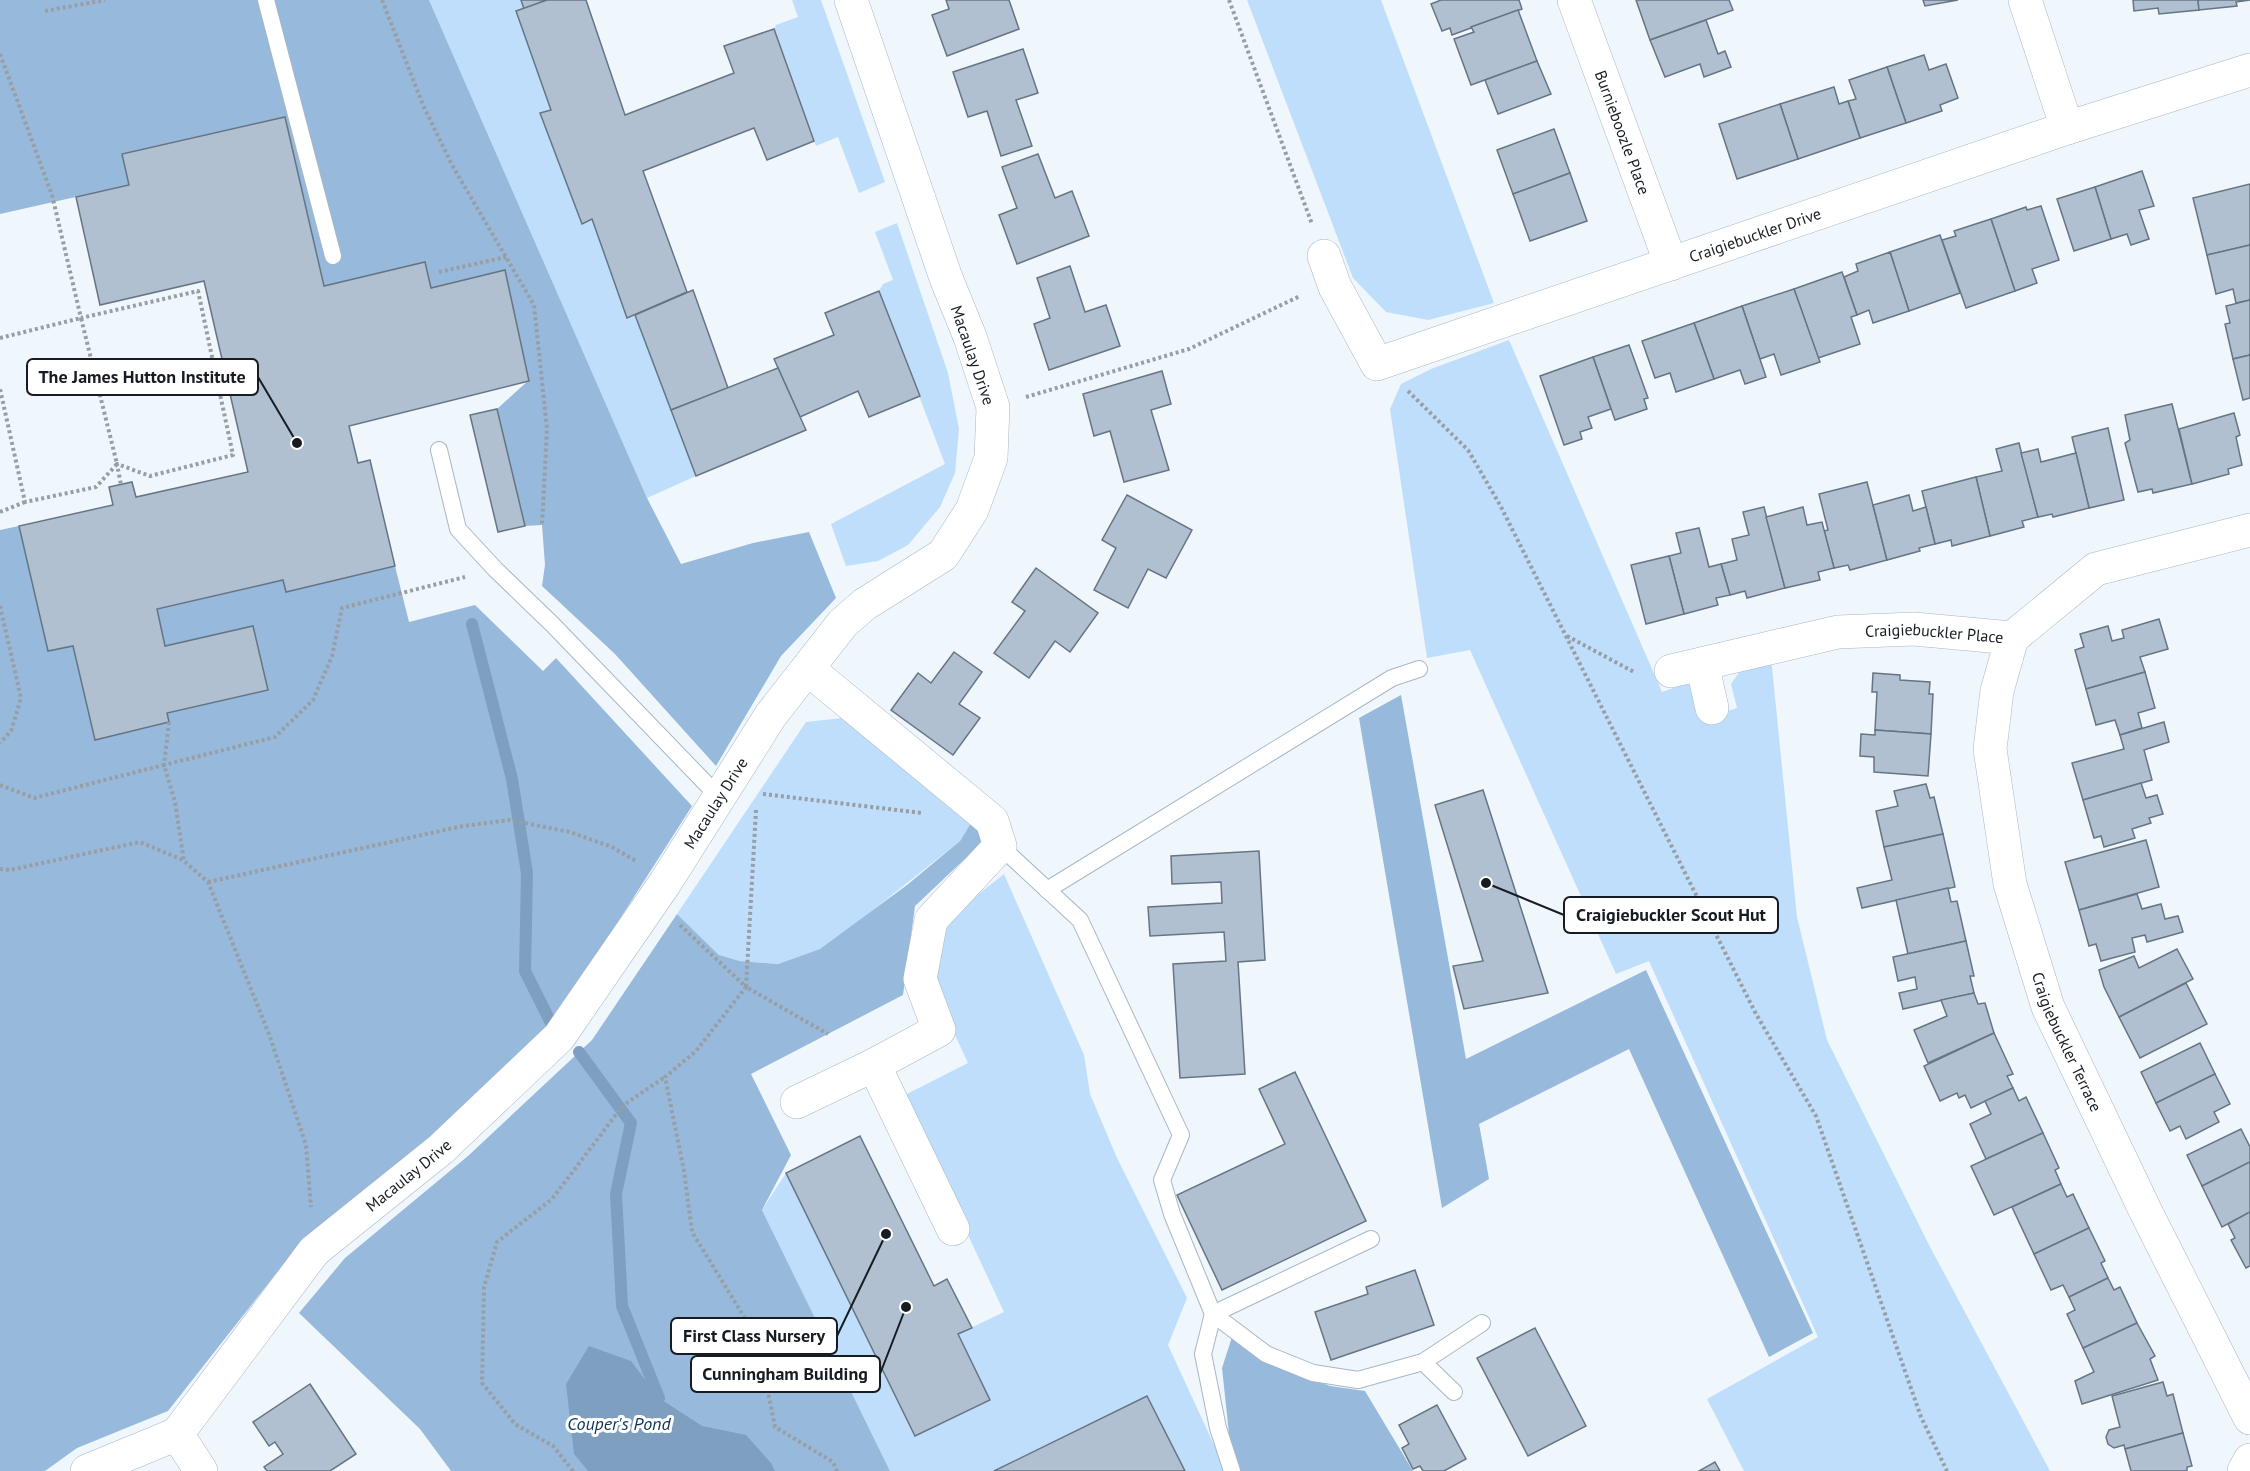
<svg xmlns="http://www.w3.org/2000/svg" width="2250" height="1471" viewBox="0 0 2250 1471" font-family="'PT Sans',sans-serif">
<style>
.green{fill:#bfdefc}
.forest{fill:#97b9db}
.water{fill:#7e9fc0}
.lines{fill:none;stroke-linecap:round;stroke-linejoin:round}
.stream{stroke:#7e9fc0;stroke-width:12}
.building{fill:#b0c0d0;stroke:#667584;stroke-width:1.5}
.service-casing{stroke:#a7b7c7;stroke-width:18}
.minor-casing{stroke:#a7b7c7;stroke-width:34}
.path{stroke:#979ea4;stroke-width:4;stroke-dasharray:3 3;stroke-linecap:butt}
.service{stroke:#fff;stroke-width:16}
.minor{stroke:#fff;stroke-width:33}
.labels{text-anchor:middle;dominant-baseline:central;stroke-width:6;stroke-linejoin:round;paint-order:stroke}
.street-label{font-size:16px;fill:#161c22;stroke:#fff}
.water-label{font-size:18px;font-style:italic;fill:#0c3354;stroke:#fff}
.leader{fill:none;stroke:#161c22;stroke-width:2}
.callout-dot{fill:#161c22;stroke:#fff;stroke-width:2}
.callout{fill:#fff;stroke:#161c22;stroke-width:2}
.callout-label{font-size:18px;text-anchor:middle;font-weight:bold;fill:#161c22}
</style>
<rect width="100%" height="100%" fill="#eff6fc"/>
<!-- green -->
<g class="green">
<polygon points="429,0 521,0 524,9 516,11 551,110 540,114 582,224 592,219 627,318 635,315 696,476 647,498"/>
<polygon points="792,0 821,0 885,182 859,193 838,137 816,146 774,29 776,25 798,17"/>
<polygon points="1247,0 1381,0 1494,303 1428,320 1386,312 1353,278"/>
<polygon points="897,223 948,373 959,429 955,473 940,507 908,545 878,561 846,566 831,524 945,464 879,291 883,284 893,280 875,232"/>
<polygon points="1509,340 1662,692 1687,683 1703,696 1710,717 1737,708 1731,684 1745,664 1771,657 1797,917 1827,1040 1929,1245 2050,1471 1744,1471 1707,1399 1818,1337 1649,961 1616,974 1470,650 1427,658 1390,409 1401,384 1431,369"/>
<polygon points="842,718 971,823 960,841 854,925 820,949 778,964 740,961 719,955 677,914 806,722"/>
<polygon points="1004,874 1084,1055 1090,1094 1117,1158 1187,1298 1168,1345 1226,1471 1185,1471 1147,1396 994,1471 890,1471 762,1210 786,1173 915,1436 990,1400 958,1334 1004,1312 903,1096 968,1063 929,979 938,926"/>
</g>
<!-- forest -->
<g class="forest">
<polygon points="0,0 429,0 647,498 681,564 753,543 809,532 836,598 781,656 716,766 615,654 542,586 545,565 542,525 525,526 497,409 529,380 505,270 431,288 425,262 324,286 129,185 0,214"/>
<polygon points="19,526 48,651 73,646 95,739 169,722 167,713 268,689 165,646 157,609 283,580 287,592 395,566 409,622 475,605 543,671 556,658 692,806 552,1025 498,1072 446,1127 304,1238 168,1411 77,1448 45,1471 0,1471 0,530"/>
<polygon points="1401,695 1466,1059 1646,970 1813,1333 1769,1357 1629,1049 1479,1124 1489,1179 1442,1208 1359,718"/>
<polygon points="971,823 988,837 915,906 903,995 751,1074 791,1155 762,1210 890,1471 451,1471 420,1429 299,1313 345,1258 468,1156 592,1040 677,914 719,955 740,961 778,964 820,949 907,885 960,841"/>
<polygon points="1232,1337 1276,1366 1330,1386 1365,1391 1413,1471 1233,1471 1222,1368"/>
</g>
<!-- water -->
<polygon class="water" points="589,1346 631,1361 659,1398 702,1426 746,1435 771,1463 775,1471 588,1471 574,1454 566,1384"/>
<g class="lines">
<!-- stream -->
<g class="stream">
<polyline points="472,624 512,779 527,873 525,971 552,1025"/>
<polyline points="579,1052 631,1123 616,1194 622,1306 659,1398"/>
</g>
</g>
<!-- building -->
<g class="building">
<polygon points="521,0 547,0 524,9"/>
<polygon points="547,0 586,0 625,115 734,73 724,46 774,29 814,141 767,160 754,128 643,171 687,292 627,318 592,219 582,224 540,113 551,110 516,11"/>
<polygon points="946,0 1009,0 1019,29 947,56 932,15 949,9"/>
<polygon points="1441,0 1519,0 1522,9 1452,35 1450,28 1442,31 1431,4"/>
<polygon points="1636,0 1729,0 1733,10 1650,40"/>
<polygon points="1923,0 1958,0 1925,6"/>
<polygon points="2133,0 2198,0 2199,10 2159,14 2158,8 2134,11"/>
<polygon points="2198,0 2250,0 2236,2 2237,6 2199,10"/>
<polygon points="1518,10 1537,61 1471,85 1454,39 1474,32 1471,27"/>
<polygon points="1706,20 1718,54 1725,51 1731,67 1704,77 1700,64 1665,77 1650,40"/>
<polygon points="1023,49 1038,93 1016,100 1032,146 1001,156 987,111 968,117 953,72"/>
<polygon points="1924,55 1929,70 1946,64 1958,98 1940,105 1942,111 1906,123 1887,67"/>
<polygon points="1537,61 1551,94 1498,114 1485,80"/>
<polygon points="1887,67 1906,123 1860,138 1848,101 1856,99 1849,80"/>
<polygon points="1834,87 1839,104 1848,101 1860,138 1798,159 1780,104"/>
<polygon points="1780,104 1798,159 1737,179 1719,124"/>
<polygon points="285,117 324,286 425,262 431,288 505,270 529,381 349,426 358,463 370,460 395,566 286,592 283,580 157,609 165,646 253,626 268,690 167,713 169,722 95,740 73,646 48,651 19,526 113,505 109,487 132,482 136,497 248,472 204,281 100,305 76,197 129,185 122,154"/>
<polygon points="1554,129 1570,173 1513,194 1497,150"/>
<polygon points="1038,154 1055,198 1072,191 1089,236 1017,264 999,215 1017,208 1002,167"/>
<polygon points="2142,171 2154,206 2139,210 2149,239 2131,245 2127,234 2111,239 2095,187"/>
<polygon points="1570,173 1587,221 1530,241 1513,194"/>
<polygon points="2250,184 2250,245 2207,255 2193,198"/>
<polygon points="2095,187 2111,239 2074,251 2057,199"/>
<polygon points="2041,206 2059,260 2032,269 2037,283 2015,291 1991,219 2026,207 2027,210"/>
<polygon points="1991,219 2015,291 1966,308 1942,240 1956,236 1954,231"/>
<polygon points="1940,235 1960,293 1909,311 1890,252"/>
<polygon points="2250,245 2250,300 2236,303 2233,289 2216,294 2207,255"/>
<polygon points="1890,252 1909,311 1873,323 1869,310 1857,315 1844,277 1858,271 1856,264"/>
<polygon points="1070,266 1085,312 1106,305 1120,346 1049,370 1034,324 1050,318 1037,278"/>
<polygon points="1842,272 1857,315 1851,317 1860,344 1818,358 1794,289"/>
<polygon points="1794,289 1820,362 1781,375 1774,354 1760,359 1742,306"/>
<polygon points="693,290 728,388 671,410 635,315"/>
<polygon points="879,291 920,396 869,417 858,391 800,417 774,359 834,335 825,313"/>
<polygon points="2250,300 2250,355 2233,359 2225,324 2230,323 2226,306"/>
<polygon points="1742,306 1766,377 1745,384 1740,370 1714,379 1694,323"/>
<polygon points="1694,323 1714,379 1676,392 1670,373 1655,378 1642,341"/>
<polygon points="1629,345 1648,398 1644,399 1647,409 1615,420 1593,357"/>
<polygon points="2250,355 2250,398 2243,400 2233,359"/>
<polygon points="1593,357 1611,409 1588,417 1592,428 1580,432 1582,439 1564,445 1540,376"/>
<polygon points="778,368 806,430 696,476 671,410"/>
<polygon points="1162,371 1171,404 1151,410 1169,470 1124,482 1110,431 1094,436 1083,394"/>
<polygon points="2172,404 2192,484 2153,493 2152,489 2138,492 2125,443 2130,440 2125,415"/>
<polygon points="497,409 525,526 498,532 470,415"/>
<polygon points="2234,413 2240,435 2236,437 2242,465 2228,469 2229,474 2192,484 2179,429"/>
<polygon points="2108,428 2124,500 2089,508 2072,437"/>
<polygon points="2019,443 2038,517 2022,521 2024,527 1990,536 1976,477 2002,471 1996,449"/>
<polygon points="2038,449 2041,462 2076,453 2089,508 2053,517 2052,514 2038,517 2021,453"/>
<polygon points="1976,477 1990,536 1952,546 1951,540 1935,544 1922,491"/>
<polygon points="1867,482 1887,560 1850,570 1848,565 1834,568 1824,531 1828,530 1819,494"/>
<polygon points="1127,495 1192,530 1166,578 1148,569 1128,608 1094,590 1116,548 1102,540"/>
<polygon points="1909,495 1913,511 1926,507 1935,544 1919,548 1920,551 1887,560 1873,505"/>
<polygon points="1764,507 1785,588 1747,598 1745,591 1730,595 1721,564 1737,560 1732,539 1749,535 1743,512"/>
<polygon points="1803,507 1807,525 1822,522 1834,568 1818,572 1820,580 1785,588 1766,517"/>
<polygon points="1699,528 1709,567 1721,564 1730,595 1716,598 1718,605 1684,614 1669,556 1681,553 1676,533"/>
<polygon points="1669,556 1684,614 1646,624 1631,565"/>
<polygon points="1036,568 1098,613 1070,652 1055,641 1029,678 994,653 1025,611 1012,602"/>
<polygon points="2159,619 2168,649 2140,657 2145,672 2086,689 2075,650 2084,647 2080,634 2108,626 2112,641 2124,638 2122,630"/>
<polygon points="954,652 982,672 959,704 980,718 953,755 891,710 918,673 931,683"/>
<polygon points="2145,672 2155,708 2138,713 2142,728 2120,735 2115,720 2096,725 2086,689"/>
<polygon points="1873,673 1900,675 1900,680 1930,682 1929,694 1933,694 1931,734 1875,730 1877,692 1872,692"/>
<polygon points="2164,722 2169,742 2144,750 2152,780 2083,800 2072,763 2124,749 2120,735"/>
<polygon points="1875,730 1931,734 1928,776 1874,772 1874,757 1860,756 1861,734 1875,735"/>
<polygon points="2141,783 2146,798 2157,795 2163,814 2149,818 2151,823 2132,829 2135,838 2104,847 2101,836 2094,838 2083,800"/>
<polygon points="1926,784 1930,798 1934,797 1943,834 1884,847 1876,811 1898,806 1894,791"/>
<polygon points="1483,790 1548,993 1464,1009 1453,966 1483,961 1435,805"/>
<polygon points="1943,834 1955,887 1862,908 1857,888 1892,880 1884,847"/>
<polygon points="2146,840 2159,887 2079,910 2065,862"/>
<polygon points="1259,851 1265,960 1238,962 1245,1074 1180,1078 1173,964 1226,961 1224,932 1150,936 1148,907 1222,903 1221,882 1172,884 1171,856"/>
<polygon points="1948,888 1951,902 1957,901 1966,941 1908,954 1896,900"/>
<polygon points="2137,894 2142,909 2161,904 2165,919 2178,916 2183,932 2147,942 2145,935 2132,938 2135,952 2101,961 2096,944 2089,946 2079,910"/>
<polygon points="1966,941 1974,976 1970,976 1974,993 1903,1009 1899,993 1917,989 1915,977 1898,981 1893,957"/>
<polygon points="2177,949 2193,979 2119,1017 2104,987 2099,970 2134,956 2139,968"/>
<polygon points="2186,983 2207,1024 2140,1058 2119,1017"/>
<polygon points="1974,993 1978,1004 1985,1003 1994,1033 1928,1063 1914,1030 1947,1016 1941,1000"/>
<polygon points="1994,1033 2013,1074 2007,1076 2013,1088 1971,1108 1965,1095 1959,1098 1957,1093 1940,1101 1924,1066"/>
<polygon points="2200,1043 2215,1074 2156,1103 2141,1072"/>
<polygon points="1295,1072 1366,1221 1222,1290 1177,1195 1285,1144 1259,1089"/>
<polygon points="2215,1074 2230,1104 2214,1112 2219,1122 2186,1139 2180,1126 2170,1131 2156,1103"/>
<polygon points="2013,1088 2019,1101 2026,1097 2043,1133 1986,1159 1970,1124 1991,1114 1985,1101"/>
<polygon points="2241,1129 2250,1147 2250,1162 2202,1186 2187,1155"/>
<polygon points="2043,1133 2059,1168 2055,1170 2061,1184 1994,1215 1971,1166"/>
<polygon points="860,1136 934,1286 947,1279 972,1328 958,1334 990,1400 915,1436 786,1173"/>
<polygon points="2250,1162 2250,1212 2222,1227 2202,1186"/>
<polygon points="2061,1184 2067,1197 2073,1194 2089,1228 2034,1254 2012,1207"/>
<polygon points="2250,1212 2250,1266 2246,1268 2231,1240 2235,1238 2228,1224"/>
<polygon points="2089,1228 2105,1261 2101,1263 2108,1278 2069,1297 2063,1285 2051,1290 2034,1254"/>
<polygon points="1415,1270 1434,1325 1331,1360 1315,1312 1368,1294 1366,1287"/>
<polygon points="2108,1278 2114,1290 2120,1287 2137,1323 2083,1348 2067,1314 2075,1310 2069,1297"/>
<polygon points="2137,1323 2155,1356 2150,1359 2158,1380 2082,1404 2075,1381 2094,1372 2083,1348"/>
<polygon points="1535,1328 1586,1426 1528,1456 1477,1358"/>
<polygon points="2163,1382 2167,1396 2173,1394 2183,1433 2125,1449 2124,1445 2114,1448 2108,1444 2106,1437 2109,1430 2120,1427 2112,1396"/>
<polygon points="310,1384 356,1454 330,1471 267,1471 264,1467 283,1454 275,1442 269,1446 253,1422"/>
<polygon points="1147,1396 1185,1471 994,1471"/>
<polygon points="1437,1405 1466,1459 1444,1471 1423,1471 1420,1466 1413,1469 1402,1448 1409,1444 1399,1425"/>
<polygon points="2183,1433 2192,1466 2187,1467 2187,1471 2131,1471 2125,1449"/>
<polygon points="1715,1462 1720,1471 1699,1471"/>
</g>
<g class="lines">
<!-- service casing -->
<g class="service-casing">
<g id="service">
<polyline points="266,0 333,256"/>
<polyline points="439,450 458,529 495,569 553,625 718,796"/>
<polyline points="1000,846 1080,920 1181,1135 1162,1180 1172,1214 1213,1314 1266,1354 1313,1373 1358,1380 1423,1362 1482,1323"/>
<polyline points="1047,890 1392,678 1419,669"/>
<polyline points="1423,1362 1454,1392"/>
<polyline points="1232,1471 1218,1428 1203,1354 1213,1314 1371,1239"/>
</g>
</g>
<!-- minor casing -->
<g class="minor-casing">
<g id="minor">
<path id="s1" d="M1574 0 1671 264"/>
<polyline points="2025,0 2067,128"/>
<path id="s2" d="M1324 256 1335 287 1377 364 2067 128 2250 70"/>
<path id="s3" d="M2012 638 1997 691 1990 749 2010 884 2048 1007 2146 1212 2250 1418"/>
<polyline points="1702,664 1712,708"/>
<polyline points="808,669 992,821 1000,846 931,920 920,979 939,1030 874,1065 953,1229"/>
<path id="s4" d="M1671 671 1838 632 1914 629 2012 638 2096 569 2250 530"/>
<polyline points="797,1102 874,1065"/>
<polyline points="177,1434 201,1471"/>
<path id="s5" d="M87 1471 177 1434 314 1251 441 1149 559 1037 665 883 771 715 843 623 865 604 943 555 972 510 991 458 993 407 970 337 946 278 851 0"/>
<polyline points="2244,1471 2250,1460"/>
</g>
</g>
<!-- path -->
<g class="path">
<polyline points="382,0 423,105 452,165 534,305 547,429 542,524"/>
<polyline points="1229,0 1312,224"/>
<polyline points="45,11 105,0"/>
<polyline points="0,54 52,195 81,318 198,291 233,455 150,476 117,464 121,485"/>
<polyline points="439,272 506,257"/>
<polyline points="0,338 81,318 117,464 96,487 25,502 0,389"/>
<polyline points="1408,391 1468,450 1500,505 1756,1014 1816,1116 1921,1417 1947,1471"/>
<polyline points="1026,397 1189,349 1300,296"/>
<polyline points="0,512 25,502"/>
<polyline points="0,606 21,698 11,731 0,743"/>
<polyline points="1567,636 1634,672"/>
<polyline points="169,722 164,765 275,737 313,700 332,656 342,608 465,577"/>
<polyline points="0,785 34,798 164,765 175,802 184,861 208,882 269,1034 306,1145 311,1207"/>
<polyline points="763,794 922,813"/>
<polyline points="756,810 746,987 828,1034"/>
<polyline points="0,869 10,870 140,842 183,860"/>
<polyline points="208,882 463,826 510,820 570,832 612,847 636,861"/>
<polyline points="680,925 746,987 696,1051 665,1077 684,1171 692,1232 757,1338 775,1427 833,1462 837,1471"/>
<polyline points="573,1471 553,1446 515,1424 482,1383 484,1287 497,1242 552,1199 618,1112 628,1102 665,1077"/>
</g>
<!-- service -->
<use href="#service" class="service"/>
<!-- minor -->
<use href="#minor" class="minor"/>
</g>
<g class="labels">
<!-- street labels -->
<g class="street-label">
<text stroke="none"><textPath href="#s1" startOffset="141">Burnieboozle Place</textPath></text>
<text stroke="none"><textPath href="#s2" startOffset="520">Craigiebuckler Drive</textPath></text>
<text transform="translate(973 355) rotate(71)">Macaulay Drive</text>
<text stroke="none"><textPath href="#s4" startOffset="268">Craigiebuckler Place</textPath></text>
<text stroke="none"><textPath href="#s5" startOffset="933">Macaulay Drive</textPath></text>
<text stroke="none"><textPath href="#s3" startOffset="418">Craigiebuckler Terrace</textPath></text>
<text stroke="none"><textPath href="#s5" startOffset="447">Macaulay Drive</textPath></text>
</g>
<!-- water labels -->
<g class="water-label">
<text x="619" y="1423">Couper's Pond</text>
</g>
</g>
<!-- callouts -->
<path class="leader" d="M297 443L258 377M1486 883L1564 915M886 1234L837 1336M906 1307L880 1374"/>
<g class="callout-dot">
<circle cx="297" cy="443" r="6"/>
<circle cx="1486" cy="883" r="6"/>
<circle cx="886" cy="1234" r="6"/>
<circle cx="906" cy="1307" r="6"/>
</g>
<g class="callout">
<rect x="27" y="359" width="231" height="36" rx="6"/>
<rect x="1564" y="897" width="214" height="36" rx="6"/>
<rect x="671" y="1318" width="166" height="36" rx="6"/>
<rect x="691" y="1356" width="189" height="36" rx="6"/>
</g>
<g class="callout-label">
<text x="142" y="383">The James Hutton Institute</text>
<text x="1671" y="921">Craigiebuckler Scout Hut</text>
<text x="754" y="1342">First Class Nursery</text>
<text x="785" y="1380">Cunningham Building</text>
</g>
</svg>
